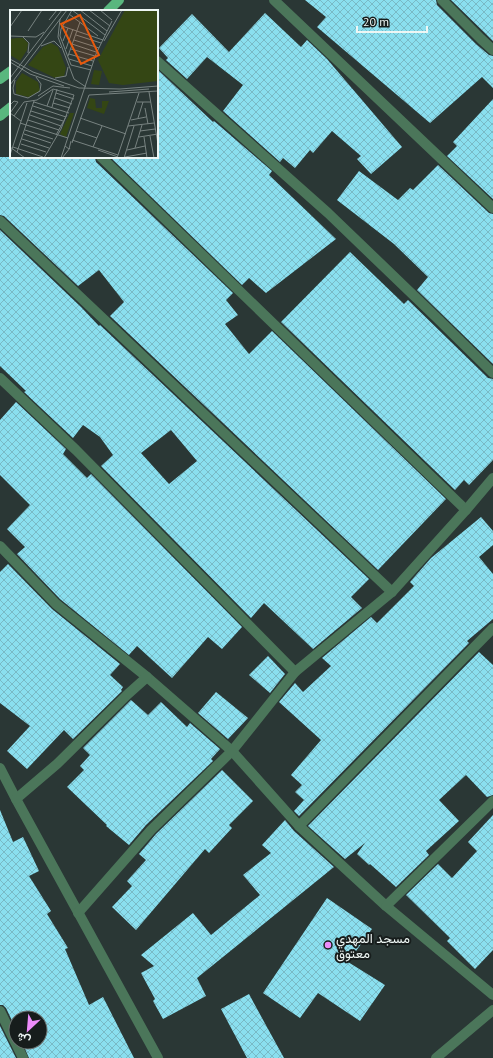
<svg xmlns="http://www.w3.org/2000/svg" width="493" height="1058" viewBox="0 0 493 1058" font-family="'PT Sans',Vazirmatn,sans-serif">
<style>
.building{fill:url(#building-cross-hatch);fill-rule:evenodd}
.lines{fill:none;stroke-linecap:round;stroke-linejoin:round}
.minor{stroke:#4b765a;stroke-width:10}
.major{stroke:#59b77e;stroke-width:10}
.poi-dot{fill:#ed8cfa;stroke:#171d1c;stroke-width:1.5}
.labels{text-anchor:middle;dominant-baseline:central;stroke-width:4;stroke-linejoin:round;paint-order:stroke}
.poi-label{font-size:13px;fill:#eef6f4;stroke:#171d1c;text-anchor:start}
.inset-road{fill:none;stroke:#788381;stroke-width:1}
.view{fill:#e8590c;fill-opacity:0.15;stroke:#e8590c;stroke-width:2}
.inset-edge{fill:none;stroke:#eef6f4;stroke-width:2}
</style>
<defs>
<pattern id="building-cross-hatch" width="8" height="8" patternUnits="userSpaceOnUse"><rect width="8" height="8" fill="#8adfef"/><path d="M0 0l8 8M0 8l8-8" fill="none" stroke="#79bac6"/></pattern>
</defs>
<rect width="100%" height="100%" fill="#2a3735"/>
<!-- building -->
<g class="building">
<polygon points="305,0 436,0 437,5 476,44 489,55 493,56 493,88 482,77 430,123 317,27 326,17"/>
<polygon points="451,0 493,0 493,41 486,34"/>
<polygon points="265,13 301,47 307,40 327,59 402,147 371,174 357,159 361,156 332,131 313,153 310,150 295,168 283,158 280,162 223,111 243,85 207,57 187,79 166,60 168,58 159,48 192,14 229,52"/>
<polygon points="158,70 213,122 214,121 272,171 269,175 336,239 266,293 249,278 242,285 110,157 157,157"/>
<polygon points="493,99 493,199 447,156 457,146 453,142"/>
<polygon points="0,157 95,157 96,162 233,293 226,300 238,315 225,324 249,354 272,331 446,499 378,570 110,316 124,302 99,270 78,286 4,216 0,215"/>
<polygon points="438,165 489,213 493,214 493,364 417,290 428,277 394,244 337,200 359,171 398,200 410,188 413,190"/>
<path d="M0 230 81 307 99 326 100 325 369 579 351 597 362 608 313 649 264 603 251 618 101 466 113 455 100 437 83 425 73 438 24 392 26 391 0 366ZM171 430 197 461 169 484 141 453Z"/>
<polygon points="350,252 404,304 408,300 488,378 493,379 493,460 469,485 464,480 455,490 281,322"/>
<polygon points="16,402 66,449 63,454 87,478 91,474 242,627 222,649 208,637 172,678 137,646 129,655 60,599 17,554 25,547 7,529 30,505 0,475 0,420"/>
<polygon points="481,517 493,531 493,545 479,557 493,574 493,619 467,641 469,643 299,816 294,811 304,800 295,792 302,785 291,775 321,740 279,702 295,683 303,692 331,666 322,658 371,617 377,623 414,586 410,582 431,558"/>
<polygon points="8,564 52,609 120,664 110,675 123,687 121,690 122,691 73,739 64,730 27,769 7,751 30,726 0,703 0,572"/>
<polygon points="479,652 493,665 493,795 487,797 466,775 439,800 459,821 426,851 429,855 396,887 370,864 369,865 357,854 365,843 345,859 308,826"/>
<polygon points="268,656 285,674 270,693 249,675"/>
<polygon points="216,692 248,718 228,739 198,713"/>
<polygon points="131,700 148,715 161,702 187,727 190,723 220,749 211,759 213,761 146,825 129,845 106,826 107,825 67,787 84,770 80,766 90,755 83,748"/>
<polygon points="222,770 253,801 229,825 232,828 209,853 205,849 136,930 112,907 132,886 127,881 146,860 139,854 156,834"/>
<polygon points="0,810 13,842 23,837 39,871 29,876 51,911 47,914 68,948 65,949 89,1005 103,997 134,1058 29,1058 22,1042 40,1042 40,1018 16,1018 16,1029 6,1008 3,1005 0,1005"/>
<polygon points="493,815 493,950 475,969 447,941 450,938 406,895 438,864 452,878 477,851 468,842"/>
<polygon points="285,820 294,831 334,867 197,978 206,996 163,1019 153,1001 155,999 141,973 154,966 141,955 193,913 211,935 260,895 243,875 271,853 262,845"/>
<polygon points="327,898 372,929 348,962 385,985 360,1021 318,993 300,1018 263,993"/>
<polygon points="249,994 262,1018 284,1058 247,1058 221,1009"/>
<polygon points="0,1026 16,1058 0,1058"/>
</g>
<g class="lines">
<!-- minor -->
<g class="minor">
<polyline points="274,0 493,208"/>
<polyline points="442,0 481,39 493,50"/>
<polyline points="157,61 328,213 436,317 493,373"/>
<polyline points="101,157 466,510"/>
<polyline points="0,221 392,592"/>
<polyline points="0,378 76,450 295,672"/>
<polyline points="0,546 56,604 147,677 232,751 299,826 386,906 493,995"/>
<polyline points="0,768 16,799 158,1058"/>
<polyline points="16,799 57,764 128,694 147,677"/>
<polyline points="299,826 493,628"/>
<polyline points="386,906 493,801"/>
<polyline points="78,913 151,830 232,751 295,672 392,592 466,510 493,478"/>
<polyline points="0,1011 23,1058"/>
<polyline points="436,1058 493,1010"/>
</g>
<!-- major -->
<g class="major">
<polyline points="108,11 119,0"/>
<polyline points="0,79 11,71"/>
<polyline points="0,116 11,107"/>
</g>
</g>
<!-- markers -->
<circle class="poi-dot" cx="328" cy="945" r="4"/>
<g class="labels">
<!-- poi labels -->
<g class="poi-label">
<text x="336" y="938">مسجد المهدي<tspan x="336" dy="15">معتوق</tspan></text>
</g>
</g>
<!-- overview -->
<g transform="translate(10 10)">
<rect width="148" height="148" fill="#2a3735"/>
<path d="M115 0H148V71L113 75 99 73 88 50ZM7 28H13L18 33 17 40 10 51 0 45V29ZM41 33 48 37 56 58 54 66 45 68 18 55 33 37ZM84 60 92 61 89 75 81 74ZM12 63 28 72 30 81 19 87 6 84V72ZM80 88 85 89 86 98H92V91H99L94 104 77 98Z" fill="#344614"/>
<path d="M60 103H64L56 127 50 124Z" fill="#344614"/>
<path class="inset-road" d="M62 0 51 19 50 26 61 55 81 60M62 0 95 25M70 0 97 21M79 0 100 16M90 0 102 10M59 4 88 26M50 9 48 27 64 69 76 77M39 10 47 0M52 16 93 30M0 17 12 0M18 21 32 0M66 25 91 33M0 26 26 27 34 22M13 27 19 33 18 43M64 30 89 38M53 31 58 18M94 31 112 0M62 34 86 42M31 36 44 31 51 38M56 39 63 19M61 39 85 46M59 44 83 51M58 46 70 12M0 49 23 62 69 78 110 79 148 76M59 49 82 56M0 52 20 64 54 76M0 68 52 0M45 68 56 66 58 57M5 70 3 78 4 84 18 88 30 81 31 74 26 67M0 75 57 0M99 82 139 79M139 82 148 134M46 83 64 89M28 86 43 76 60 78M45 88 62 94M24 92 59 103M127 92H141M43 93 60 98M0 95 4 91 8 92 0 103M23 96 56 107M37 96 43 80M42 97 47 79M135 98 138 114M21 101 53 111M0 103 11 111M20 105 51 116M4 106 14 92 27 90 43 79 64 85 51 119 34 148M70 108 116 124M128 108 133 92M18 110 49 120M121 110 136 107M10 113 58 128M118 116 144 113M15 120 43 129M66 121 87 128M130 121 145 119M14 124 41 133M46 125 57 105M140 126 144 148M129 127 148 124M134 127 137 148M12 129 39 138M62 130 108 145M62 133 79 85 148 81M11 134 36 142M55 136 59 139 61 131M0 137 15 148M3 137 33 147M83 137 92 116M125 138 132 115M88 140 108 147M117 140 135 136M7 142 24 91M0 145 17 93M115 147 137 143M51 148 86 44 102 11M52 148 60 138M107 148 129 83M114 148 124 116"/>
<path class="view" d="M70 5 89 45 71 54 51 14Z"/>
<rect width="148" height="148" class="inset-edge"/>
</g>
<!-- north arrow -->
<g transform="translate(28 1030) rotate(206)"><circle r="19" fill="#171d1c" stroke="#6d7472"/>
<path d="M0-3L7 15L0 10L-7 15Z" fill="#ed8cfa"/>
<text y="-6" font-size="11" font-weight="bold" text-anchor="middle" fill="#eef6f4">ش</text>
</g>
<!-- scale -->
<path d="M357 26v6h70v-6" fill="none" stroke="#eef6f4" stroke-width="2"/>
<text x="363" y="26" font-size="12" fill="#eef6f4" stroke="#171d1c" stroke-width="3" paint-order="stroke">20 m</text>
</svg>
